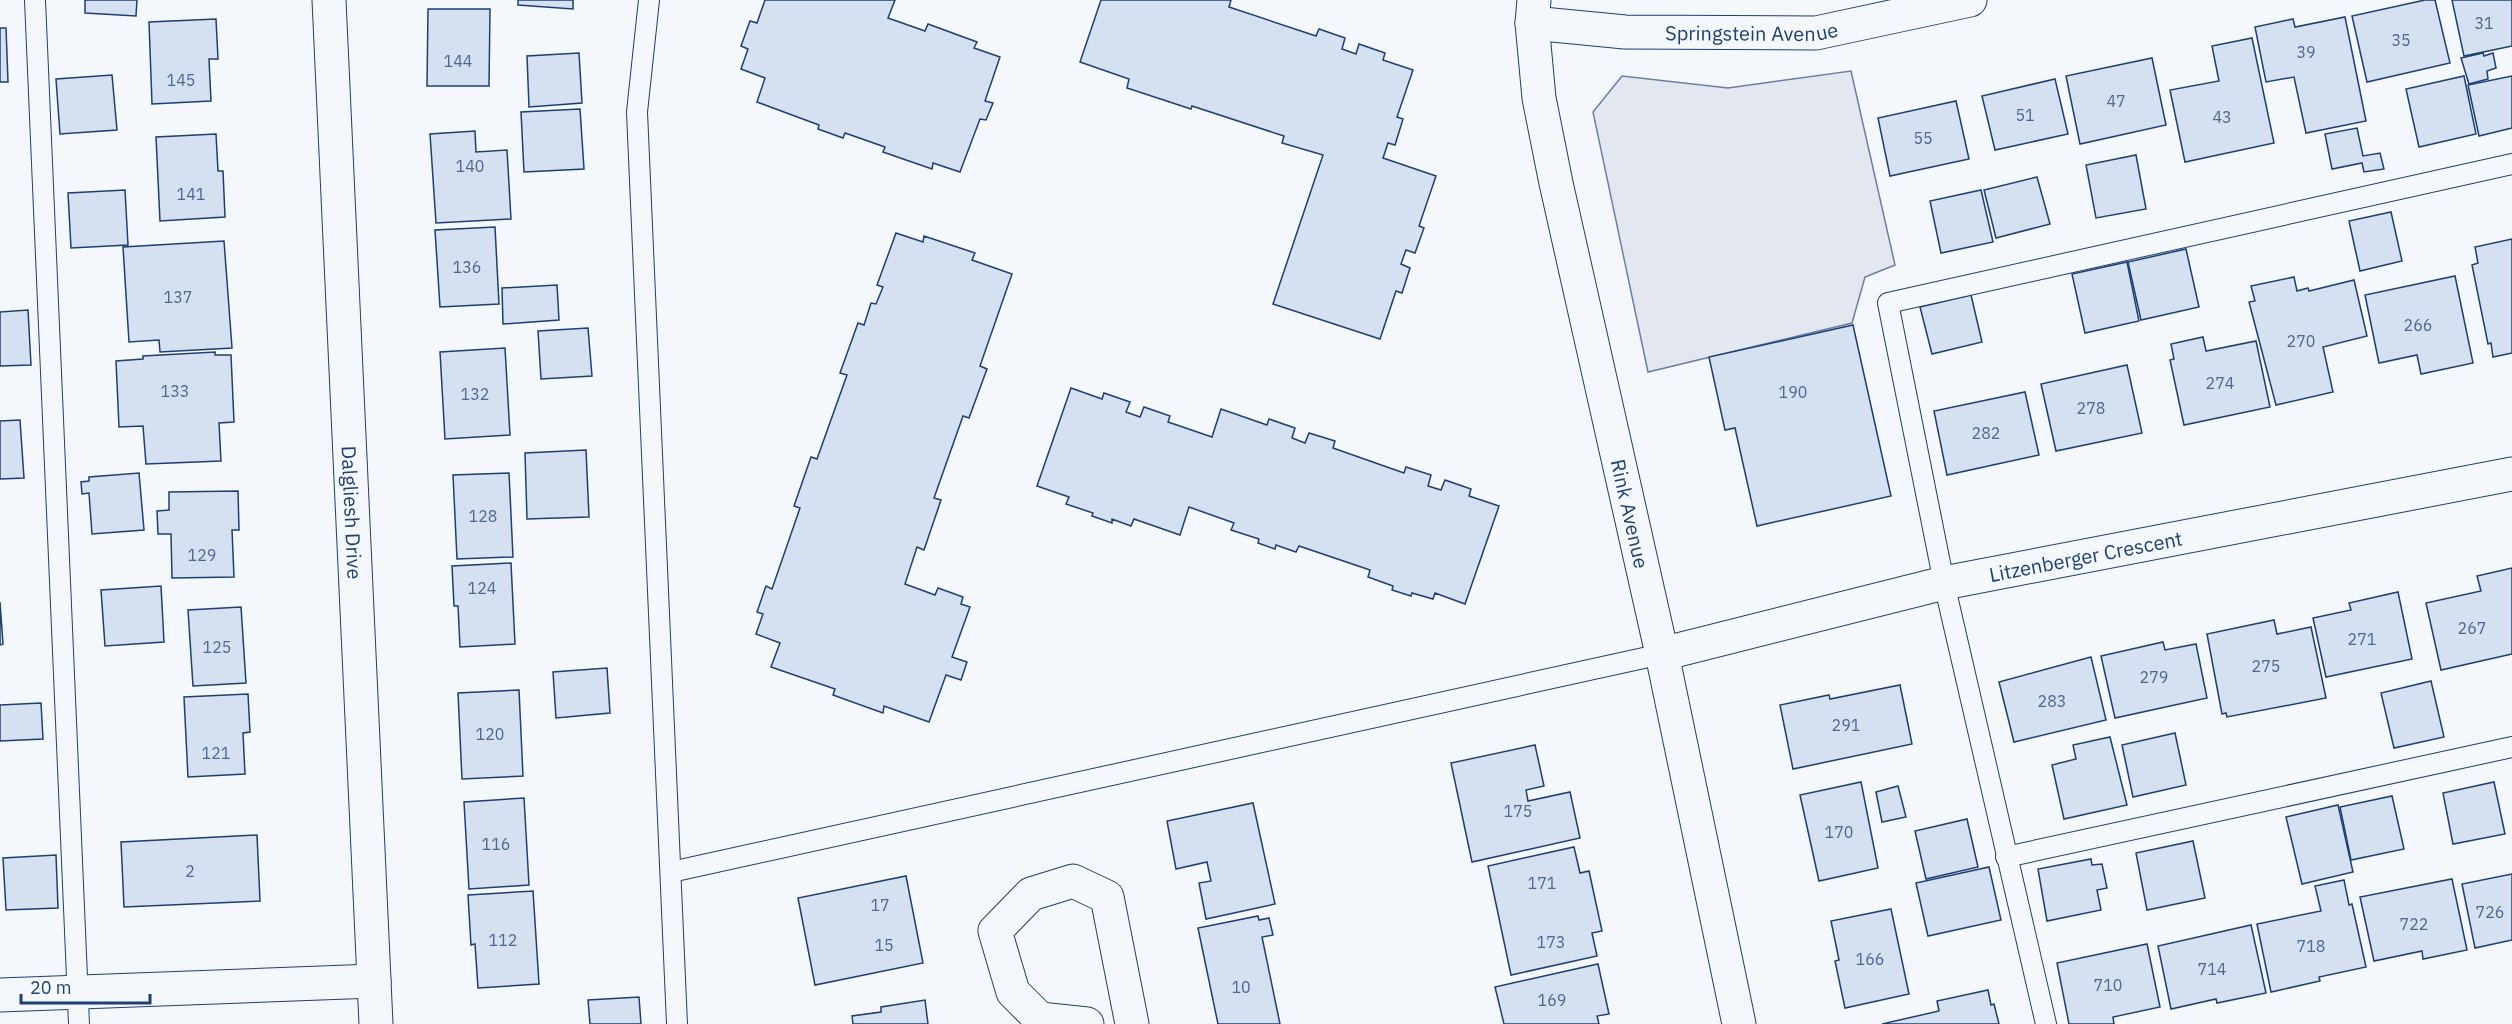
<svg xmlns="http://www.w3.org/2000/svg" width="2512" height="1024" viewBox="0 0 2512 1024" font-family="'IBM Plex Sans',sans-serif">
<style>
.parking{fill:#e3e8f0;stroke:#687fa3;stroke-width:1.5}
.building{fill:#d5e0f0;stroke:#1d3f73;stroke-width:1.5}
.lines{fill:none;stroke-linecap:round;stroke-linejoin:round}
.lane-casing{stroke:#1d3f73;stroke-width:22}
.street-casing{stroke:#1d3f73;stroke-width:35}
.secondary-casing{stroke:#1d3f73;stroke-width:35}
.lane{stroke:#f4f7fb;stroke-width:20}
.street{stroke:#f4f7fb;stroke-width:33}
.secondary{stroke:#f4f7fb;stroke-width:33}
.labels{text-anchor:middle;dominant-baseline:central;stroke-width:4.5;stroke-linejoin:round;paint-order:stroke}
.number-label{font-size:16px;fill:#4b6792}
.street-label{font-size:20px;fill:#1d3f73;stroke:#f4f7fb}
</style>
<rect width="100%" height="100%" fill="#f4f7fb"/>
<!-- parking -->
<polygon class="parking" points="1851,71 1895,265 1865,277 1852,323 1648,372 1593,112 1622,76 1728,88"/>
<!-- building -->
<g class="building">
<polygon points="85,0 137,0 136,16 85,13"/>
<polygon points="518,0 573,0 573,9 518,5"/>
<polygon points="765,0 895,0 888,18 925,31 928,24 977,42 974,48 1000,57 985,101 993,103 986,120 980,119 960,172 933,163 932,169 883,152 885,147 845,133 843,138 818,129 819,125 757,102 765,78 741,69 748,49 741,46 750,21 757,23"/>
<polygon points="1101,0 1231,0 1229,7 1316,36 1319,29 1345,38 1342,49 1356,54 1359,44 1385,53 1383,60 1413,70 1397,117 1403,119 1395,145 1388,143 1383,158 1436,176 1419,226 1424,228 1415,253 1406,250 1401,264 1410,268 1402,293 1396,291 1380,339 1273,304 1323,155 1282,143 1284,136 1192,106 1191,109 1127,88 1129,79 1080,62"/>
<polygon points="2425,0 2435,0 2450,63 2367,82 2352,16"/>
<polygon points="2452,0 2512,0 2512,46 2464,56"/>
<polygon points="428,9 490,9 489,86 427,86"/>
<polygon points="2345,17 2366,121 2306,133 2294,77 2266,82 2255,27 2293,19 2295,27"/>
<polygon points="216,19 218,59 209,59 211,101 152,104 149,22"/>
<polygon points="0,28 6,28 8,82 0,82"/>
<polygon points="2252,38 2274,143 2185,162 2170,90 2219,81 2212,46"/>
<polygon points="579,53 582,103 529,107 527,56"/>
<polygon points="2483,53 2484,56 2493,53 2496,68 2487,71 2488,79 2469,84 2461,58"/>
<polygon points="2152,58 2166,125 2080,144 2066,76"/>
<polygon points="112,75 117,130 60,134 56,79"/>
<polygon points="2464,76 2476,134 2419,147 2406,89"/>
<polygon points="2512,76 2512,128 2479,136 2468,85"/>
<polygon points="2055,79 2068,134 1995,150 1982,96"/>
<polygon points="1956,101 1969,159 1890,176 1878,118"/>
<polygon points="580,109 584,169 524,172 521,112"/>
<polygon points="2357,128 2363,156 2380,153 2384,169 2364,172 2362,163 2332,169 2325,134"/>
<polygon points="475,131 476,152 507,150 511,219 436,223 430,134"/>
<polygon points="216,134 218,171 223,171 225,217 160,221 156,137"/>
<polygon points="2136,155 2146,209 2096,218 2086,165"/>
<polygon points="2037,177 2050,224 1996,238 1984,190"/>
<polygon points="125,190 128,245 71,248 68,193"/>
<polygon points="1981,190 1993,242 1941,253 1930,201"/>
<polygon points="2391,212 2402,261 2360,271 2349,221"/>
<polygon points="495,227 499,304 440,307 435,230"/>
<polygon points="896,233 923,242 924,236 975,253 972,260 1012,274 980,366 987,369 969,418 963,416 934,498 941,500 924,550 917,547 905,584 935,595 938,588 963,597 961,604 970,607 952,657 967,662 961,680 946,675 929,722 884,706 883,713 833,695 835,689 771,667 780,643 756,634 763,614 757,612 766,586 772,589 800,508 794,506 811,457 817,459 847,375 840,373 858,323 864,325 871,303 876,304 883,287 877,285"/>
<polygon points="2512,239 2512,353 2493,357 2491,343 2488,344 2472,265 2478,263 2475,247"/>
<polygon points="224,241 232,348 160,352 159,340 129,342 123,247"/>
<polygon points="2186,249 2199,307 2141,320 2128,262"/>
<polygon points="2127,262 2139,321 2085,333 2072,274"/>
<polygon points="2455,276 2473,363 2421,374 2417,355 2379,363 2365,295"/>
<polygon points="2294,277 2297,291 2308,288 2309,291 2354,280 2367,336 2323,347 2333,392 2276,405 2249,302 2255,301 2251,286"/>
<polygon points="557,285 559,320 503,324 502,288"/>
<polygon points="1971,295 1982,342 1932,354 1920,307"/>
<polygon points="28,310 31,365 0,366 0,312"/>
<polygon points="1853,325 1891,496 1757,526 1735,428 1725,430 1709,357"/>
<polygon points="588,328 592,376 541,379 538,331"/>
<polygon points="2203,337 2206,351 2256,341 2270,407 2184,425 2170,360 2174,359 2171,344"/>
<polygon points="505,348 510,435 445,439 440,352"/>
<polygon points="215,352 215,355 231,355 234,422 219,423 221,461 146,464 143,426 119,427 116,361 143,359 143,356"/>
<polygon points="2127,365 2142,433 2056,451 2041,384"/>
<polygon points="1071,388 1102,399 1104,393 1130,402 1126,412 1140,417 1144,407 1170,416 1168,422 1212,437 1221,409 1267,425 1269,419 1295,428 1292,438 1305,443 1309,433 1335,441 1333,448 1404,473 1406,467 1431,475 1428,486 1441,490 1445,480 1471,489 1469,496 1499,506 1465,604 1435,593 1433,599 1412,593 1411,596 1392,590 1393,586 1368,577 1370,570 1299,546 1296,552 1276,545 1275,549 1258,543 1259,539 1231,530 1234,523 1189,507 1180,535 1134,519 1131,526 1112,519 1112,523 1092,516 1093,513 1066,504 1069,497 1037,486"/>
<polygon points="2025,392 2039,455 1947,475 1934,411"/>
<polygon points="20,420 24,478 0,479 0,421"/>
<polygon points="586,450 589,517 527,519 525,453"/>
<polygon points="139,473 144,530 92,534 89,493 82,494 81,482 89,481 89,477"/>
<polygon points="509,473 513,557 457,559 453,475"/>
<polygon points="238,491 239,530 232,530 234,577 172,578 171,534 158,534 157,511 169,510 169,492"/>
<polygon points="511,563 515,644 460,647 458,606 454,606 452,566"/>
<polygon points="2512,568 2512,654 2441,670 2426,603 2481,591 2477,576"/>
<polygon points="161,586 164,642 105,646 101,590"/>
<polygon points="2398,592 2412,659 2326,677 2313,618 2351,610 2349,603"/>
<polygon points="0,602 3,644 0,645"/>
<polygon points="241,607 246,683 193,686 188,610"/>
<polygon points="2274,620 2277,634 2311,627 2326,698 2227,717 2226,713 2222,714 2207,634"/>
<polygon points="2163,642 2165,650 2196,644 2207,698 2115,718 2101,656"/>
<polygon points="2091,657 2106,720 2014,742 1999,682"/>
<polygon points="607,668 610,713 556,718 553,672"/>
<polygon points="2431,681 2444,737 2394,748 2381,693"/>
<polygon points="1900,685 1912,744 1793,769 1780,705 1829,695 1830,699"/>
<polygon points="519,690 523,776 462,779 458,693"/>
<polygon points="248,694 250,732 243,733 245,774 188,777 184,697"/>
<polygon points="41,703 43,739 0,741 0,705"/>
<polygon points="2175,733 2186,785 2133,797 2122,745"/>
<polygon points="2110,737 2127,805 2064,819 2052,765 2076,759 2073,745"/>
<polygon points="1535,745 1544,786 1526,790 1528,801 1570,792 1580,838 1472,862 1451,763"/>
<polygon points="1861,782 1878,868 1819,881 1800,795"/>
<polygon points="2494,782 2505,834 2453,844 2443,793"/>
<polygon points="1898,786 1906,817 1882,822 1876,792"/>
<polygon points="2392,796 2404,849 2351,860 2340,807"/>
<polygon points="524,798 529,885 469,889 464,802"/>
<polygon points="1253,803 1275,904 1206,919 1199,883 1211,881 1207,862 1176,869 1167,821"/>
<polygon points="2338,805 2353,872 2302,884 2286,817"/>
<polygon points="1967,819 1978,867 1926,879 1915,831"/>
<polygon points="257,835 260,901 124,907 121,842"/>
<polygon points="2193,841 2205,898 2147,910 2136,853"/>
<polygon points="1574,847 1580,873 1589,871 1602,931 1592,933 1597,956 1511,975 1488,866"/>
<polygon points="56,855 58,908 6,910 3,858"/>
<polygon points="2091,859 2092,865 2102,864 2107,888 2097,890 2101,910 2047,921 2038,869"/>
<polygon points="1989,867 2001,920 1928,936 1916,883"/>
<polygon points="2512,874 2512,940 2475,948 2462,884"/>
<polygon points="906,876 923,963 815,985 798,898"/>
<polygon points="2452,879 2467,950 2423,959 2422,951 2374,961 2360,897"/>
<polygon points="2344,880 2349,905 2352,904 2366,967 2319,977 2320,981 2271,992 2257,924 2321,911 2315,886"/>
<polygon points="533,891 539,984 478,988 475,944 471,945 468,895"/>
<polygon points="1891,909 1909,994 1845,1008 1835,961 1839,960 1831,921"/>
<polygon points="1258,916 1259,920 1269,918 1273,935 1262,937 1280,1024 1218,1024 1198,928"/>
<polygon points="2251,925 2266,993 2217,1003 2216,999 2171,1009 2158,946"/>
<polygon points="2147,944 2160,1007 2113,1017 2114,1024 2069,1024 2057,963"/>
<polygon points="1598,964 1609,1014 1597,1016 1599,1024 1504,1024 1495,987"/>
<polygon points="1988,990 1991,1005 1994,1004 1999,1024 1882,1024 1939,1011 1937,1001"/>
<polygon points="639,997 641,1024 590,1024 588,1000"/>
<polygon points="925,1000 928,1024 853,1024 852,1016 881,1012 881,1007"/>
</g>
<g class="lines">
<!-- lane casing -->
<g class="lane-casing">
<g id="lane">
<polyline points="35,0 79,1024"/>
<polyline points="649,0 637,112 677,1024"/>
<polyline points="2006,857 2512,747"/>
<polyline points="671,872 1662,654"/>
<polyline points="2046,1024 1944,583 1888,303 2512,164"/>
</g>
</g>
<!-- street casing -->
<g class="street-casing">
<g id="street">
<path id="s1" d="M329 0 376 1024"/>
<path id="s2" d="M1532 23 1625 32 1816 33 1970 0"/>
<path id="s3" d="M1662 654 1944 583 2512 474"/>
<polyline points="0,995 374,981"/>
<polyline points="1087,1024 1040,1019 1013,992 995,931 1031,894 1073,881 1107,897 1132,1024"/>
</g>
</g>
<!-- secondary casing -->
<g class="secondary-casing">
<g id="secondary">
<path id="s4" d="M1534 0 1532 23 1539 98 1556 183 1662 654 1739 1024"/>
</g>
</g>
<!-- lane -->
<use href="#lane" class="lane"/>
<!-- street -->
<use href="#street" class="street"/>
<!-- secondary -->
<use href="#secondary" class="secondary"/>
</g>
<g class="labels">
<!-- number labels -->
<g class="number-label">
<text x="2484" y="23">31</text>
<text x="2401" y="40">35</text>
<text x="2306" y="52">39</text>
<text x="458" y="61">144</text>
<text x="181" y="80">145</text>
<text x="2116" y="101">47</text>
<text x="2025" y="115">51</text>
<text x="2222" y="117">43</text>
<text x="1923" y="138">55</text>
<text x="470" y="166">140</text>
<text x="191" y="194">141</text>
<text x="467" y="267">136</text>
<text x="178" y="297">137</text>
<text x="2418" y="325">266</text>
<text x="2301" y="341">270</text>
<text x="2220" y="383">274</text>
<text x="175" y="391">133</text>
<text x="1793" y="392">190</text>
<text x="475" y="394">132</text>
<text x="2091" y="408">278</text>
<text x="1986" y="433">282</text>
<text x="483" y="516">128</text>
<text x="202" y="555">129</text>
<text x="482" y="588">124</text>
<text x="2472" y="628">267</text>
<text x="2362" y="639">271</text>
<text x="217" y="647">125</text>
<text x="2266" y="666">275</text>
<text x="2154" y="677">279</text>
<text x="2052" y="701">283</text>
<text x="1846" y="725">291</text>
<text x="490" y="734">120</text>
<text x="216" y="753">121</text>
<text x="1518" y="811">175</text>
<text x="1839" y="832">170</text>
<text x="496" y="844">116</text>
<text x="190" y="871">2</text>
<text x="1542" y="883">171</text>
<text x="880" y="905">17</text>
<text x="2490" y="912">726</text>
<text x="2414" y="924">722</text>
<text x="503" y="940">112</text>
<text x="1551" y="942">173</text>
<text x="884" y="945">15</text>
<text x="2311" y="946">718</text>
<text x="1870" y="959">166</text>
<text x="2212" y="969">714</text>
<text x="2108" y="985">710</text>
<text x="1241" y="987">10</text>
<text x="1552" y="1000">169</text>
</g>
<!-- street labels -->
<g class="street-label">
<text stroke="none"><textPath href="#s2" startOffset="220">Springstein Avenue</textPath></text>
<text stroke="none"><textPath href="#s1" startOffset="513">Dalgliesh Drive</textPath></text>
<text stroke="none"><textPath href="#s4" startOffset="524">Rink Avenue</textPath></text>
<text stroke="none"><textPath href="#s3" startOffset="435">Litzenberger Crescent</textPath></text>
</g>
</g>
<!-- scale -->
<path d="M21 994v9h129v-9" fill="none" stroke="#1d3f73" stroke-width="3"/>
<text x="30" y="994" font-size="18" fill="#1d3f73" stroke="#f4f7fb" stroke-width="4.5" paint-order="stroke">20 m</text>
</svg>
